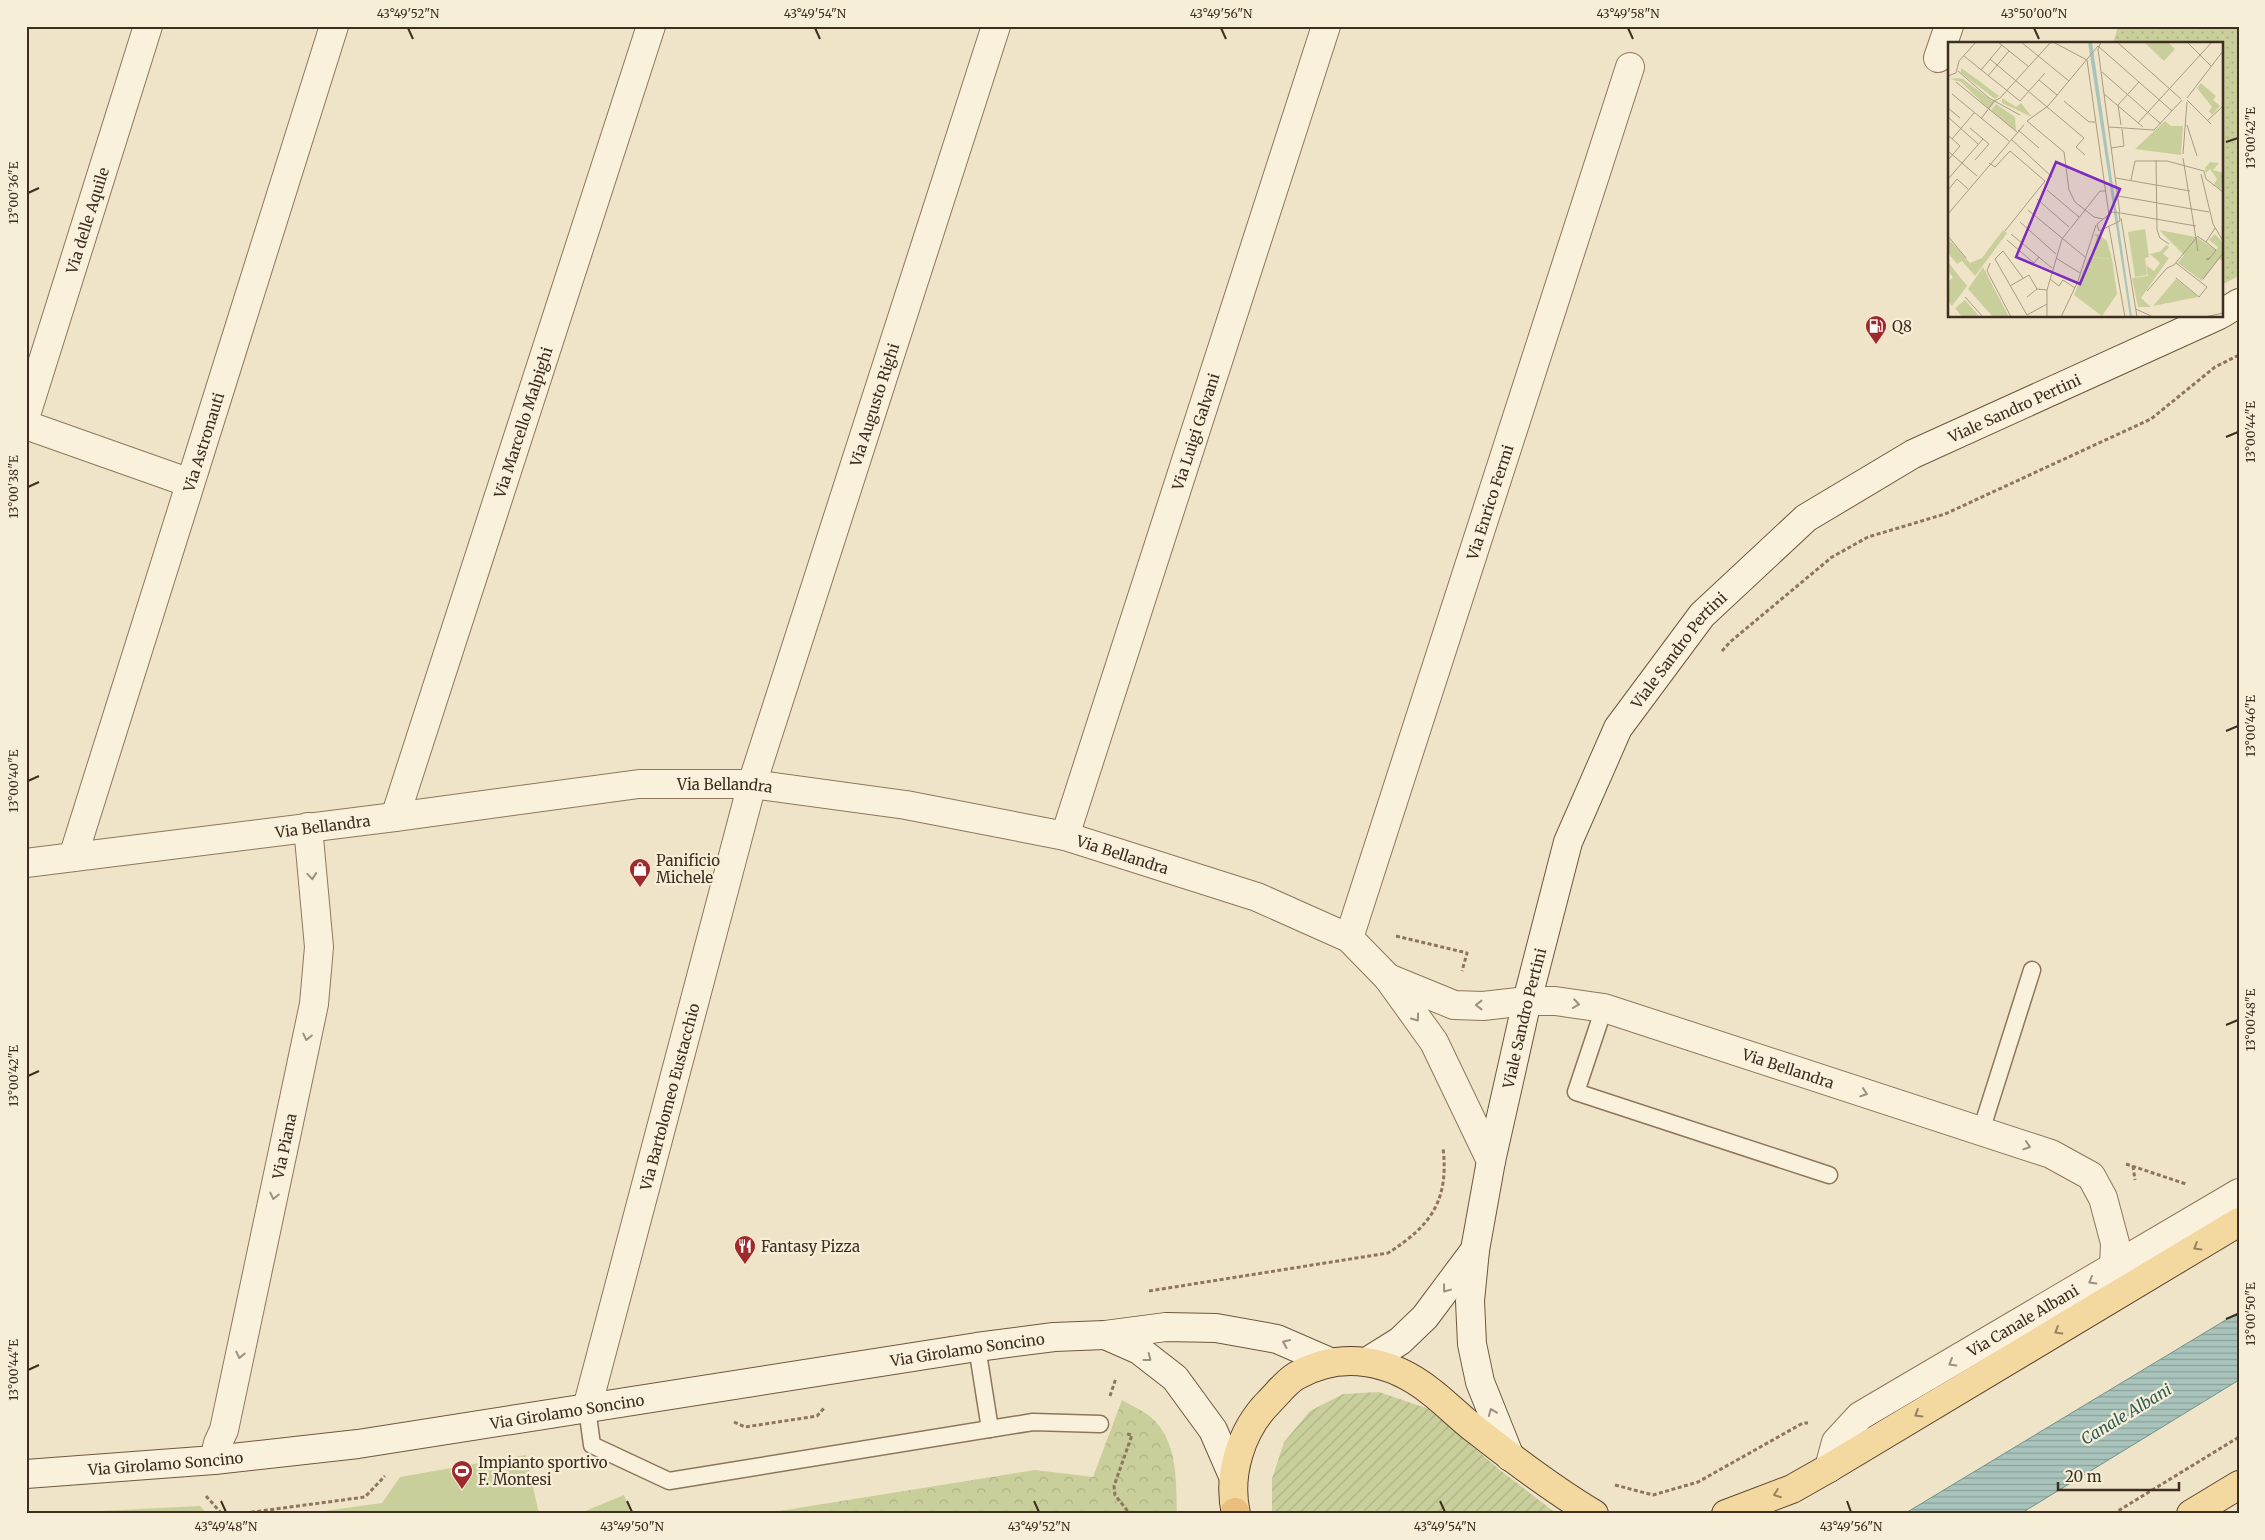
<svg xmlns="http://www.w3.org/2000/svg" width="2265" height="1540" viewBox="0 0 2265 1540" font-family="Merriweather,serif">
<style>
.grass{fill:url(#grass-dots)}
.forest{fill:url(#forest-crowns)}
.garden{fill:url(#garden-furrows)}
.pitch{fill:#c9cf9b}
.water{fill:url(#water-rules);stroke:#6f938a}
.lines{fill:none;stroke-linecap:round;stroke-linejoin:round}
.service-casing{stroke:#8d765c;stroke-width:19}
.minor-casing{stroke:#8d765c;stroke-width:30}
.secondary-casing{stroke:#6f573f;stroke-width:30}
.primary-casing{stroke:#5b4430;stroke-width:30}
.trunk-casing{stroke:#5b4430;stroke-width:30}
.path{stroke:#8d765c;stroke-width:3;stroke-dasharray:4 2.5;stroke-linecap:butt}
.service{stroke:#faf1dc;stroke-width:16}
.minor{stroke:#faf1dc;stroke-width:28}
.secondary{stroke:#faf1dc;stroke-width:28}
.primary{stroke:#f3d9a0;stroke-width:28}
.trunk{stroke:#eabe7c;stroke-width:28}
.oneway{stroke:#9c907e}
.oneway2{stroke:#988460}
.ticks{fill:none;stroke:#3d2e20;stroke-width:2}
.labels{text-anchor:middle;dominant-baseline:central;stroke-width:4.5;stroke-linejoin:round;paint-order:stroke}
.street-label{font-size:15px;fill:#3d2e20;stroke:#f7eed8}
.poi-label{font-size:15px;fill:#3d2e20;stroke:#f7eed8;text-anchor:start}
.water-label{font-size:16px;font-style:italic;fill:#2f5d5a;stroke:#f7eed8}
.inset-road{fill:none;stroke:#a89b85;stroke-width:1}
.view{fill:#7b2cbf;fill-opacity:0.15;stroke:#7b2cbf;stroke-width:2.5}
.inset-edge{fill:none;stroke:#3d2e20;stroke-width:2.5}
.neatline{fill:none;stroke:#3d2e20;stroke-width:2}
.ticks-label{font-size:12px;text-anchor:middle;fill:#3d2e20}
</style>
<defs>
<pattern id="grass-dots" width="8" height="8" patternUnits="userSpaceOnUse" patternTransform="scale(1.25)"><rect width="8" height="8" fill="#c9cf9b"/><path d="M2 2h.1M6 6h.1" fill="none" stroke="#aeb285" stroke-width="1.8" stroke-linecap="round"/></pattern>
<pattern id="forest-crowns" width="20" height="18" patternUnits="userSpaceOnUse" patternTransform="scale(1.25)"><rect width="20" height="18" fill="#c9cf9b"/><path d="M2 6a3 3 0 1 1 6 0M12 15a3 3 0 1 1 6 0" fill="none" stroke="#aeb285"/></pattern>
<pattern id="garden-furrows" width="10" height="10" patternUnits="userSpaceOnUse" patternTransform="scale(1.25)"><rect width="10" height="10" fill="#c9cf9b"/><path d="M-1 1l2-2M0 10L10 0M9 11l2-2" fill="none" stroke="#aeb285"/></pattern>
<pattern id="water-rules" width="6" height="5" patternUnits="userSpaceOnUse" patternTransform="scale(1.25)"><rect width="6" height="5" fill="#a9c4bc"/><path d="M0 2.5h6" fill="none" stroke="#8ba098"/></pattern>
</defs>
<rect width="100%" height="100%" fill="#f0e4c8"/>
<!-- grass -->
<polygon class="grass" points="2118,26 2239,26 2239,276 2221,285 2221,44 2113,44"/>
<!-- forest -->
<path class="forest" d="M1122 1400C1132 1406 1147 1412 1155 1421 1178 1446 1176 1481 1177 1514H760L1035 1470 1093 1477Z"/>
<!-- garden -->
<polygon class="garden" points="1379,1392 1429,1409 1500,1470 1557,1514 1272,1514 1272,1479 1284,1442 1310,1411 1343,1394"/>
<!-- pitch -->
<g class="pitch">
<polygon points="526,1455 539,1514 303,1514 382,1503 400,1477"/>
<polygon points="624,1495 631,1514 578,1514"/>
<polygon points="200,1506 207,1514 40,1514"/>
</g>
<!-- water -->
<polygon class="water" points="2239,1312 2239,1380 2020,1514 1904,1514"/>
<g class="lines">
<!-- service casing -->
<g class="service-casing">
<g id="service">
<polyline points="1604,1008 1576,1092 1829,1175"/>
<polyline points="1981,1131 2032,970"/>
<polyline points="977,1347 990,1429"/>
<polyline points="587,1408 592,1445 669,1481 1033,1422 1100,1424"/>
</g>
</g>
<!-- minor casing -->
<g class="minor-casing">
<g id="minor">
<polyline points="1938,58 1949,26"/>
<path id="s1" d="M26 415 148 26"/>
<polyline points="26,425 190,483"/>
<path id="s2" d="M395 817 651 26"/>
<path id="s3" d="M1065 836 1326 26"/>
<path id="s4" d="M73 857 334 26"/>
<path id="s5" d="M26 863 395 817 639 784H752L906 805 1065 836 1257 897 1349 938 1388 978 1434 1042 1491 1161"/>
<path id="s6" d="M1349 938 1630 67"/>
<path id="s7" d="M1388 978 1454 1005 1483 1006 1527 1001H1555L1604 1008 2051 1154 2091 1176 2103 1198 2115 1243 2114 1267"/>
<path id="s8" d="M587 1408 752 784 996 26"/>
<path id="s9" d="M214 1460 218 1443 224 1430 314 1004 319 947 308 827"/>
<path id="s10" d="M1829 1468 1836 1442 1860 1416 2239 1193"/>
</g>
</g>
<!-- secondary casing -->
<g class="secondary-casing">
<g id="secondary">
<polyline points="2221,314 2239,303"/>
<polyline points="1105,1335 1139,1350 1175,1378 1213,1430 1233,1476"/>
<polyline points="1368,1361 1400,1341 1425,1317 1475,1250"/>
<path id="s11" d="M1510 1457 1480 1382 1472 1344 1470 1301 1475 1250 1491 1161 1527 1001 1568 842 1618 728 1702 615 1806 518 1913 454 2217 316"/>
<path id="s12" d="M26 1474 214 1460 358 1444 977 1347 1054 1337 1105 1335 1166 1327 1216 1328 1277 1339 1330 1362"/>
</g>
</g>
<!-- primary casing -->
<g class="primary-casing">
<g id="primary">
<path d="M1236 1514C1227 1475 1241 1430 1269 1402 1277 1394 1286 1382 1296 1376 1342 1350 1391 1360 1430 1391 1446 1403 1460 1418 1476 1430 1514 1460 1552 1489 1594 1514"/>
<polyline points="1726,1514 1792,1489 1829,1468 2239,1222"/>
<polyline points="2191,1514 2239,1485"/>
</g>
</g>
<!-- trunk casing -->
<g class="trunk-casing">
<polyline id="trunk" points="1235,1514 1235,1512"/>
</g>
<!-- path -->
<g class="path">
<polyline points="1722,651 1730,642 1832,557 1868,537 1945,514 2151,419 2215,367 2239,355"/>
<polyline points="1396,936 1467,953 1462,971"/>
<polyline points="2126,1164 2186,1184"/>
<polyline points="2133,1166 2135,1180"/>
<path d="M1149 1291 1388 1253C1432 1225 1449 1200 1443 1147"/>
<polyline points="1110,1396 1116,1378"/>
<polyline points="734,1422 745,1427 817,1416 825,1407"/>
<polyline points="1127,1434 1132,1435 1114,1486 1115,1495 1130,1514"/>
<polyline points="1615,1485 1653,1495 1698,1482 1803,1423 1808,1423"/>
<polyline points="206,1496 222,1514"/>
<polyline points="238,1514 365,1497 385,1476"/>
<polyline points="2113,1514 2239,1437"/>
</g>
<!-- service -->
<use href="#service" class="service"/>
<!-- minor -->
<use href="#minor" class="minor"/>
<!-- secondary -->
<use href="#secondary" class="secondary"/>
<!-- primary -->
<use href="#primary" class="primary"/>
<!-- trunk -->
<use href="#trunk" class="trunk"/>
</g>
<!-- one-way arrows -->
<defs><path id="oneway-chevron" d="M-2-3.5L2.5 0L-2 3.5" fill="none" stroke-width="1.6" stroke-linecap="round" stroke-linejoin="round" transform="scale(1.25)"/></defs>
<g class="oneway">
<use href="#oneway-chevron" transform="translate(312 876) rotate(85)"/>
<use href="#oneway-chevron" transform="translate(1576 1004) rotate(8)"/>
<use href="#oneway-chevron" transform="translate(1479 1005) rotate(180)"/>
<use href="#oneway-chevron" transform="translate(1416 1018) rotate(54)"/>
<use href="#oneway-chevron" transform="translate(307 1037) rotate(102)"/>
<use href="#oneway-chevron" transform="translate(1864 1093) rotate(18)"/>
<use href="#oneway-chevron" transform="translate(2027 1146) rotate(18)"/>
<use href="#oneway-chevron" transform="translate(274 1196) rotate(102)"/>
<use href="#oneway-chevron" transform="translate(2092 1281) rotate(150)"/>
<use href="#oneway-chevron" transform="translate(1446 1289) rotate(127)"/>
<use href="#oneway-chevron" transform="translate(1286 1343) rotate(-156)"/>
<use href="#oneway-chevron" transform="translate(240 1355) rotate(102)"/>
<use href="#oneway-chevron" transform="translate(1148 1358) rotate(37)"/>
<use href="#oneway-chevron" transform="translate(1952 1363) rotate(150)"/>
<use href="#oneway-chevron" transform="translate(1492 1412) rotate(-112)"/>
</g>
<g class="oneway2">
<use href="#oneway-chevron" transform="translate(2197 1247) rotate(149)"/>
<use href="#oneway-chevron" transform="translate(2058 1331) rotate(149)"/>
<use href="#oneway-chevron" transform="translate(1918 1414) rotate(149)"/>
<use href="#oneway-chevron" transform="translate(1777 1494) rotate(159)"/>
</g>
<!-- ticks -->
<path class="ticks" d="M408 28 413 39M815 28 820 39M1221 28 1226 39M1628 28 1633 39M2034 28 2039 39M2226 142 2238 138M28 193 39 188M2226 437 2238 432M28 487 39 482M2226 731 2238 726M28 781 39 776M2226 1025 2238 1020M28 1076 39 1071M2226 1319 2238 1314M28 1370 39 1365M221 1501 226 1512M627 1501 632 1512M1034 1501 1039 1512M1440 1501 1445 1512M1847 1501 1851 1512"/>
<!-- icons -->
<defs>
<g id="fuel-pin" transform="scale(1.125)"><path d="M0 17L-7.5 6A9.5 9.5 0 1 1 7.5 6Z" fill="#9e2a2b" stroke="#f7eed8"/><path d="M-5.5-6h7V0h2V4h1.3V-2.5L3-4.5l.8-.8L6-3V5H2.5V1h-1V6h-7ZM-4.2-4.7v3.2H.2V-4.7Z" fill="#fff"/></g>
<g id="shop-pin" transform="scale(1.125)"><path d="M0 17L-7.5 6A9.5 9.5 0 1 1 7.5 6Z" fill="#9e2a2b" stroke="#f7eed8"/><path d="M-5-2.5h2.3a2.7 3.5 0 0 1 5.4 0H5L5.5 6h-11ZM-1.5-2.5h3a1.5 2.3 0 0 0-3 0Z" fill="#fff"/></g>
<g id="restaurant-pin" transform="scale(1.125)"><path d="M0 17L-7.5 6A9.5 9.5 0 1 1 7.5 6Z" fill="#9e2a2b" stroke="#f7eed8"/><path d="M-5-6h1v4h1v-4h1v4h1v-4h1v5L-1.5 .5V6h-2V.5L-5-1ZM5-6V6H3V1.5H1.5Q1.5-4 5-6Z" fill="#fff"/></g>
<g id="stadium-pin" transform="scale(1.125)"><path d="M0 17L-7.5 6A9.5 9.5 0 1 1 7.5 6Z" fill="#9e2a2b" stroke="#f7eed8"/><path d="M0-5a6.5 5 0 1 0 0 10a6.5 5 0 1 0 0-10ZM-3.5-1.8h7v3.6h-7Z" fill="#fff"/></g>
</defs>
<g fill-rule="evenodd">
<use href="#fuel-pin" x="1876" y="326"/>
<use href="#shop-pin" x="640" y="869"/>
<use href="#restaurant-pin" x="745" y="1246"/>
<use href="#stadium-pin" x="462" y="1471"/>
</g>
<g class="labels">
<!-- street labels -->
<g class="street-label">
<text stroke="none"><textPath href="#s1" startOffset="204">Via delle Aquile</textPath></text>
<text stroke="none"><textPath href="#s8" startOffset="1044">Via Augusto Righi</textPath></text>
<text stroke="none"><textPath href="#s11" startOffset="1276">Viale Sandro Pertini</textPath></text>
<text stroke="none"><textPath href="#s2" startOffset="415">Via Marcello Malpighi</textPath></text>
<text stroke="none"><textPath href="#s3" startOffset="425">Via Luigi Galvani</textPath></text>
<text stroke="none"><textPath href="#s4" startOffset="435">Via Astronauti</textPath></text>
<text stroke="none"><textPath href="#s6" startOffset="458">Via Enrico Fermi</textPath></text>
<text stroke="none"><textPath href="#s11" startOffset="856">Viale Sandro Pertini</textPath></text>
<text stroke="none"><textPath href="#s5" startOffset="704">Via Bellandra</textPath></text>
<text stroke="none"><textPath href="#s5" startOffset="299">Via Bellandra</textPath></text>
<text stroke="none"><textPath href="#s5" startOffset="1109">Via Bellandra</textPath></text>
<text stroke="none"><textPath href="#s11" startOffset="451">Viale Sandro Pertini</textPath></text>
<text stroke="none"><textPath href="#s7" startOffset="416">Via Bellandra</textPath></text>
<text stroke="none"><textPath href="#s8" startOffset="322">Via Bartolomeo Eustacchio</textPath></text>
<text stroke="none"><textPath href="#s9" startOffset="322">Via Piana</textPath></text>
<text stroke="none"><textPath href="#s10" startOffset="251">Via Canale Albani</textPath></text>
<text stroke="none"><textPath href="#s12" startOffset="950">Via Girolamo Soncino</textPath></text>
<text stroke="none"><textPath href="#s12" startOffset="545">Via Girolamo Soncino</textPath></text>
<text stroke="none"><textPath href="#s12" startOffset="140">Via Girolamo Soncino</textPath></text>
</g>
<!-- poi labels -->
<g class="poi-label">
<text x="1892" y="326">Q8</text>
<text x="656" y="860">Panificio<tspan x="656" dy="17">Michele</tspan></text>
<text x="761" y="1246">Fantasy Pizza</text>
<text x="478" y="1462">Impianto sportivo<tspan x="478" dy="17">F. Montesi</tspan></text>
</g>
<!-- water labels -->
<g class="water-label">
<text transform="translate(2126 1414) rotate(-31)">Canale Albani</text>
</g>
</g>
<!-- overview -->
<g transform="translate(1948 42)">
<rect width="275" height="275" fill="#f0e4c8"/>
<path d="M13 26 30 38 51 54 47 57 34 47 13 31ZM10 36 15 37 47 61 41 67 13 40 2 37ZM54 56 68 65 73 61 84 75 54 61ZM48 62 67 75 68 89 43 68ZM55 188 59 191 27 234 14 219 9 222 0 211V196L22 221 34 216ZM0 220 19 244 4 264 0 259V240L5 235 0 229Z" fill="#c9cf9b"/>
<path d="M253 41 268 54 265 58 272 64 264 73 261 69 264 65 249 46ZM217 79 223 84H235L233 113 187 107ZM262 120 271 121 265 128 275 131 273 148 266 142 269 137 262 127 258 131 257 126ZM211 188 248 195 268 208 270 205 261 198 267 192 275 201V219L271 217 254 239 230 221 236 213ZM150 192 159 199 164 217 143 215 149 195 146 193ZM218 203 221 205 215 212 221 216 193 256 203 265H190L184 236 200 234 198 223 206 229 212 221 202 212 213 209ZM35 225 61 275H45L20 247ZM228 237 250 255 205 264Z" fill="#c9cf9b"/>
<path d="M196 0H220L227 7 216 19ZM197 187 201 215 197 216 199 233 187 235 180 190ZM141 215 164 217 169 252 154 274 126 253ZM17 258 30 273 29 275H14L7 266Z" fill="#c9cf9b"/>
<path d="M140 0H144L184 275H182Z" fill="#a9c4bc"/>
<path class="inset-road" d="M50 0 81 25M73 0 121 39M105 0 139 18 161 173M153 0 150 7 172 172M169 0 233 57M239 0 263 24M16 14 72 59 97 31M42 17 136 96 128 105 137 113M33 28 54 3M10 29 41 56 72 73M154 30 213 82M0 34 8 31 11 19 28 0M40 34 61 9M91 38 109 53M8 40 69 90M4 52 61 99M156 52 195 85M239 56 275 9M239 58 263 82M116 59 141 80H147M0 66 12 76M0 75 30 102M33 77 46 59 52 56 103 0M260 78 275 64M79 79 100 64 150 4 224 69M79 79 116 110 121 148 127 160 146 175 155 177M190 81 264 0M173 83 170 63 191 40M239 83 249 114M161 85 206 88 234 58M22 86 41 102 27 118M70 88 91 106M0 93 12 104 0 118M4 97 26 71M63 97 104 135M163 106 176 104 174 87M0 109 29 134M235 112 239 60M235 116 250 209M208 118 209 188 212 196 221 202M41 121 47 125 62 109 97 139 57 189M253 132 265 182 275 199M168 136 242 149M0 137 35 97M183 138 187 119H219L256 129 258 137 275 150M0 148 9 137 20 147M99 148 131 175M170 154 261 170M89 157 121 185M80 168 137 215M164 170 171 171 172 179 151 189 149 182ZM173 171 248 184M0 172 76 83M173 176 189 275M72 180 108 212M161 185 177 275M63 192 104 226M0 194 18 216M249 194 258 200 267 186M59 198 86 221 91 215M258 200 268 208 266 211 262 216 260 218 258 217 262 216M108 216 132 231M42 221 39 229 63 275M75 236 55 209 47 217 79 273 99 262M228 236 251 255 259 245 228 221M102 237 111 244 115 238 127 246M255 237 275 211M62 244 81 233 89 247M199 249 219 226 226 223 249 195M17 255 35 275M79 255 89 247 99 248M188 267 205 275M99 275V248L114 197 152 149H158M113 275 130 239 148 183M257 275 275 271"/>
<path class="view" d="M108 120 172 147 132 242 68 215Z"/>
<rect width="275" height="275" class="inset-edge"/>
</g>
<!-- border -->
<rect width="2265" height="1540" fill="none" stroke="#f7eed8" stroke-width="55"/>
<!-- scale -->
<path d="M2058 1482v8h121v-8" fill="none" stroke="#3d2e20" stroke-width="2.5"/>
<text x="2065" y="1482" font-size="15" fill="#3d2e20" stroke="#f7eed8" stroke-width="4" paint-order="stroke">20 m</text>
<rect x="28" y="28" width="2210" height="1484" class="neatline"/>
<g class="ticks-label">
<text x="408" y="18">43°49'52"N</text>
<text x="815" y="18">43°49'54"N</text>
<text x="1221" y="18">43°49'56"N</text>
<text x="1628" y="18">43°49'58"N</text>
<text x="2034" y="18">43°50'00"N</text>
<text transform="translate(2251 138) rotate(-90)" y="4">13°00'42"E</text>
<text transform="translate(14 193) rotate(-90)" y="4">13°00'36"E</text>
<text transform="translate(2251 432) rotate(-90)" y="4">13°00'44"E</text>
<text transform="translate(14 487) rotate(-90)" y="4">13°00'38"E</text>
<text transform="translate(2251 726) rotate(-90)" y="4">13°00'46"E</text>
<text transform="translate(14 781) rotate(-90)" y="4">13°00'40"E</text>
<text transform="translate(2251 1020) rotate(-90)" y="4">13°00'48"E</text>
<text transform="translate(14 1076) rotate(-90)" y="4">13°00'42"E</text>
<text transform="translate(2251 1314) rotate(-90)" y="4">13°00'50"E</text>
<text transform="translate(14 1370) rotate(-90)" y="4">13°00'44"E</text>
<text x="226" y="1531">43°49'48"N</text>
<text x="632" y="1531">43°49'50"N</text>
<text x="1039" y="1531">43°49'52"N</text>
<text x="1445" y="1531">43°49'54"N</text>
<text x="1851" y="1531">43°49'56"N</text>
</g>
</svg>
